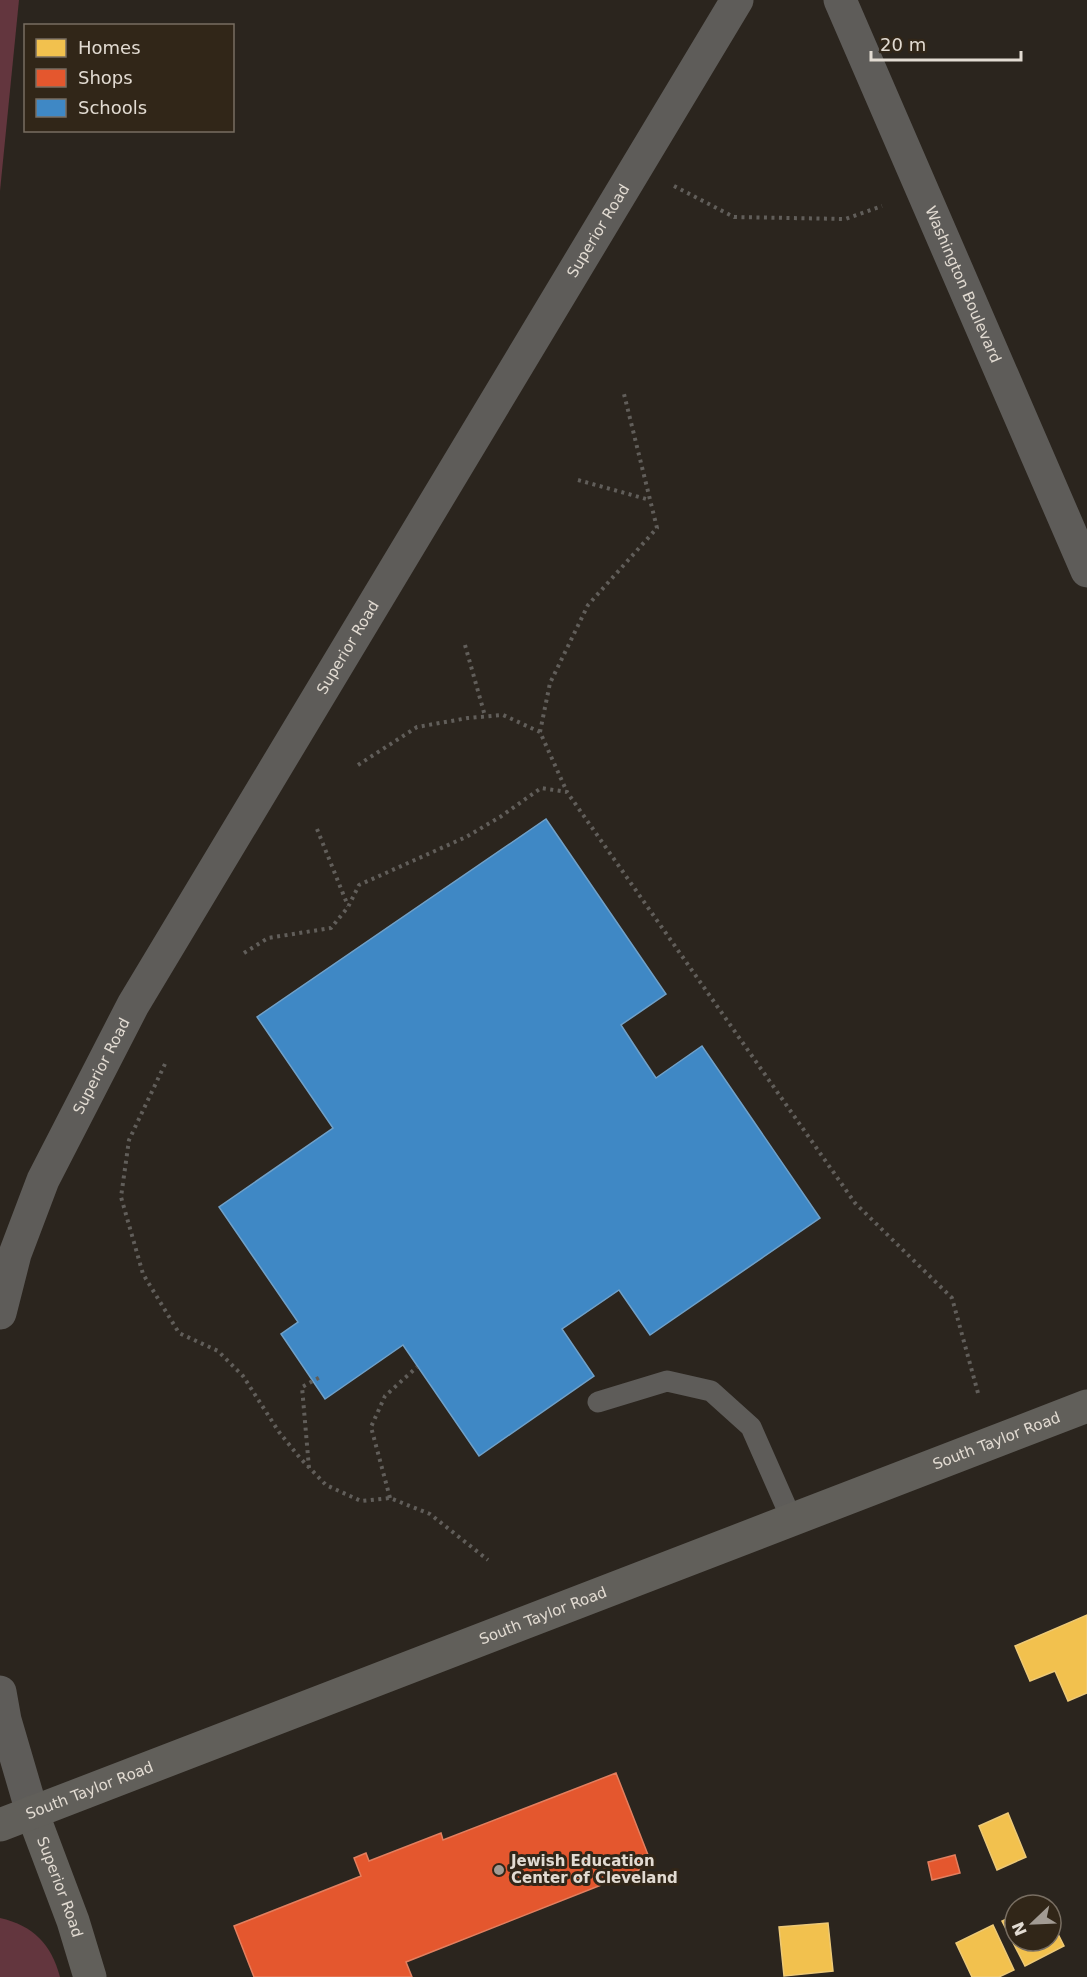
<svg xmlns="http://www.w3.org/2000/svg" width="1087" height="1977" viewBox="0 0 1087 1977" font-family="'DejaVu Sans',sans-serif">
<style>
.green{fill:#63363e}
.homes{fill:#f2c14e;stroke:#edc976;stroke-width:1.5}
.shops{fill:#e4572e;stroke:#e37f5f;stroke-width:1.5}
.schools{fill:#3f88c5;stroke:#70a1c9;stroke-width:1.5}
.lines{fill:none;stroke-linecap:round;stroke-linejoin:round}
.path{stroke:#615e5a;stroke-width:4;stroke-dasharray:3 4.5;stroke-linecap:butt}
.lane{stroke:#5e5c59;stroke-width:21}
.street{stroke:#5e5c59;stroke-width:33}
.secondary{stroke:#615f5a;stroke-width:33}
.poi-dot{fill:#a29b93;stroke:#312618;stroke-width:2}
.labels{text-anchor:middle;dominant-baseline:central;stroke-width:6;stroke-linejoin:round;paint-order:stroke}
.street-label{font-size:15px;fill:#e2dbd2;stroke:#312618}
.poi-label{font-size:15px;font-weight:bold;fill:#e2dbd2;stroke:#312618;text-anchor:start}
</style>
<rect width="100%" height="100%" fill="#2b251e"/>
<!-- green -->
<g class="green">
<polygon points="0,0 19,0 0,191"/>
<path d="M0 1918C34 1926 51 1944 60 1977H0Z"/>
</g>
<!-- homes -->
<g class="homes">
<polygon points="1087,1615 1087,1693 1068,1701 1055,1671 1030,1681 1015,1646"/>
<polygon points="1008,1813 1026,1857 997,1870 979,1826"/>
<polygon points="1015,1915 1015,1941 1051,1941 1051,1920 1064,1946 1025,1966 1002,1921"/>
<polygon points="828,1923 833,1971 784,1976 779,1927"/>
<polygon points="993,1925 1014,1970 999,1977 972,1977 956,1943"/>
</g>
<!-- shops -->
<g class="shops">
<polygon points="616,1773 652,1865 406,1962 412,1977 254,1977 234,1926 361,1876 354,1858 366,1853 369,1861 441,1833 443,1840"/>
<polygon points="955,1855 960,1873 932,1880 928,1862"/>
</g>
<!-- schools -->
<polygon class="schools" points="546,819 666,994 621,1025 640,1054 656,1078 702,1046 820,1218 650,1335 619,1290 562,1329 594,1376 479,1456 403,1345 325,1399 281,1334 298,1322 219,1207 333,1128 257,1017"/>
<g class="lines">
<!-- path -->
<g class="path">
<polyline points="674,186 734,217 845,219 882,206"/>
<polyline points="578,480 650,500"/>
<polyline points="465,645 485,716"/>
<polyline points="540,732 550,683 588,605 657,528 623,390"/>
<polyline points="358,765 417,727 468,718 503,715 540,732 567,792"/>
<polyline points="317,829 348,906"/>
<polyline points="244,953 268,938 331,928 348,907 359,885 466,837 500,817 541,788 567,792 855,1203 952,1298 978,1393"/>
<polyline points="165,1064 129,1140 121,1197 143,1274 179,1333 218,1351 243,1376 279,1432 300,1458 326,1485 361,1501 390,1498 430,1514 488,1560"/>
<polyline points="309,1468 302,1387 322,1376"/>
<polyline points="390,1498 371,1427 385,1396 417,1367"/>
</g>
<!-- lane -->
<polyline class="lane" points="598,1402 667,1381 711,1391 751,1427 792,1520"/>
<!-- street -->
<g class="street">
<path id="s1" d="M840 0 1087 571"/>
<path id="s2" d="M0 1313 15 1254 43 1180 133 1005 737 0"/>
<polyline points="0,1692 5,1720 32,1812"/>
</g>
<!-- secondary -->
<g class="secondary">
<path id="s3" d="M32 1812 73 1921 90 1977"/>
<path id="s4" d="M0 1825 1087 1406"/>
</g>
</g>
<!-- markers -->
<circle class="poi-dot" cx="499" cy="1870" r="6"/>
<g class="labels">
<!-- street labels -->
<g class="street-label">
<text stroke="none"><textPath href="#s2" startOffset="1240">Superior Road</textPath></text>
<text stroke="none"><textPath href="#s1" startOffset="310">Washington Boulevard</textPath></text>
<text stroke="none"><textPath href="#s2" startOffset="754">Superior Road</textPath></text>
<text stroke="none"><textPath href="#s2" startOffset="268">Superior Road</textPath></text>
<text stroke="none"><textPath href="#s4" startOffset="1068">South Taylor Road</textPath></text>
<text stroke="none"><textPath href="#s4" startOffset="582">South Taylor Road</textPath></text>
<text stroke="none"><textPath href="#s4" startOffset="96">South Taylor Road</textPath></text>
<text stroke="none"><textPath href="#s3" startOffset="80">Superior Road</textPath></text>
</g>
<!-- poi labels -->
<g class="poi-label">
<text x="511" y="1861">Jewish Education<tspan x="511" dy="17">Center of Cleveland</tspan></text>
</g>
</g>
<!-- legend -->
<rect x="24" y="24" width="210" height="108" fill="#312618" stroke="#786e62" stroke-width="1.5"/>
<rect x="36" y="39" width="30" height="18" fill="#f2c14e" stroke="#786e62" stroke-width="1.5"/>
<text x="78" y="54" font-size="18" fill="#e2dbd2">Homes</text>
<rect x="36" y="69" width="30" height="18" fill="#e4572e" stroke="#786e62" stroke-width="1.5"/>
<text x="78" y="84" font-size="18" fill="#e2dbd2">Shops</text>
<rect x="36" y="99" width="30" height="18" fill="#3f88c5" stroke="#786e62" stroke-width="1.5"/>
<text x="78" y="114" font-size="18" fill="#e2dbd2">Schools</text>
<!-- north arrow -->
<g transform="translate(1033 1923) rotate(247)"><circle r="28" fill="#312618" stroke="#786e62" stroke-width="1.5"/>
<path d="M0-4.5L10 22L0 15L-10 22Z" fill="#a29b93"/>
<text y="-9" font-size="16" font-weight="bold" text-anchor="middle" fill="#e2dbd2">N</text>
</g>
<!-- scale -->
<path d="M871 51v9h150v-9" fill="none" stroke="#e2dbd2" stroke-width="3"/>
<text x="880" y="51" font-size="18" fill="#e2dbd2" stroke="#312618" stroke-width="4.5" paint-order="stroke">20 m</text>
</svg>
